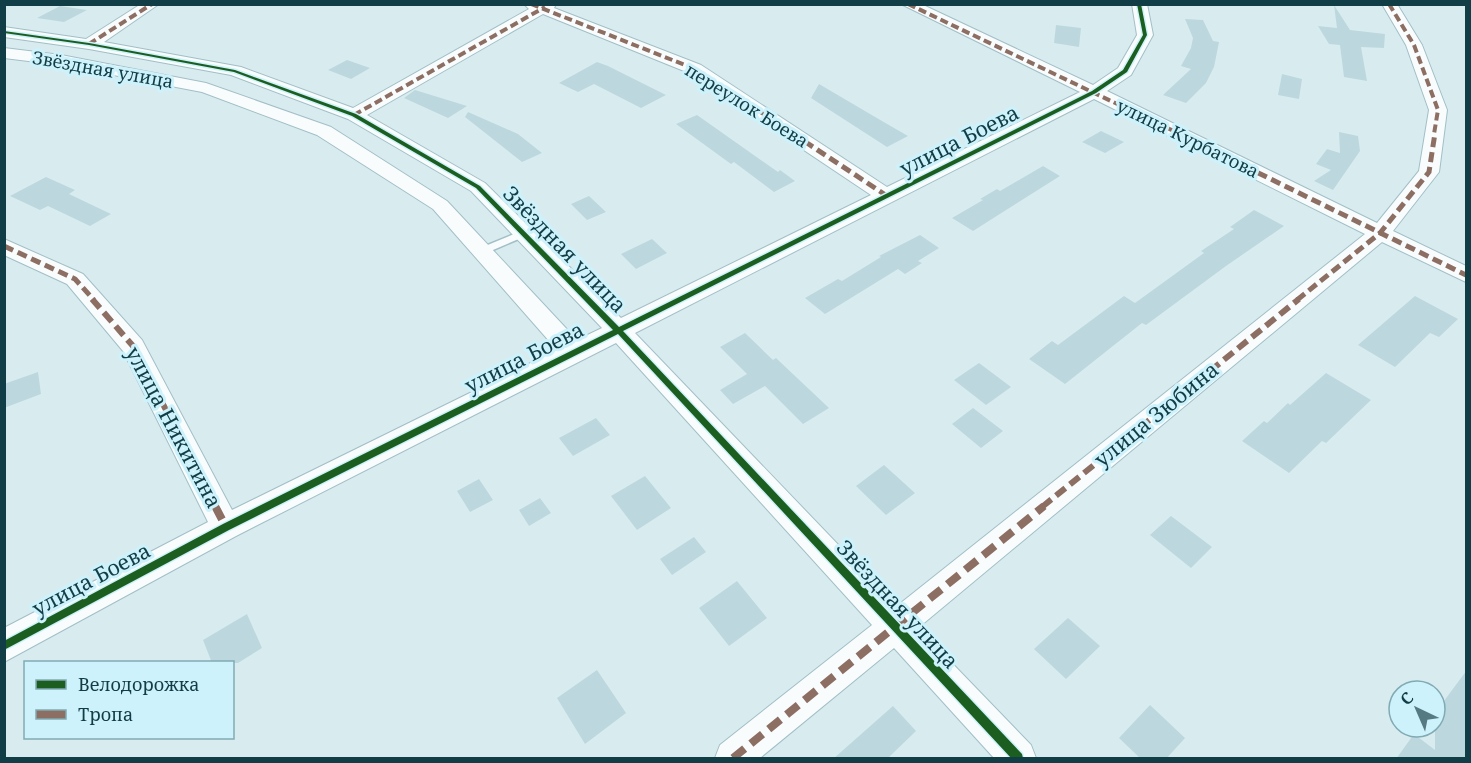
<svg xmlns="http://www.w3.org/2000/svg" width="1471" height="763" viewBox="0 0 1471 763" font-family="'Noto Serif',serif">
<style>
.building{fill:#bcd8de}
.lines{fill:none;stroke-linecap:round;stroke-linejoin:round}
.service-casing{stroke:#a2bfc6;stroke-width:3}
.minor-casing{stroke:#a2bfc6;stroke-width:2}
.service{fill:#f9fcfd;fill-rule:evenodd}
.minor{fill:#f9fcfd;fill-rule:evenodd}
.quiet-far3{stroke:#8d6e63;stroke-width:4;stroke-dasharray:8 4;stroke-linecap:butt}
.quiet-far2{stroke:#8d6e63;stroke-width:5;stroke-dasharray:10 5;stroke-linecap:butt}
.quiet-far1{stroke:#8d6e63;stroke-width:6;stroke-dasharray:12 6;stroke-linecap:butt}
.quiet{stroke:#8d6e63;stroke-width:8;stroke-dasharray:15 8;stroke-linecap:butt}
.cycleway-casing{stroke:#cdf2fb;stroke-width:3}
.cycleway{fill:#1b5e20;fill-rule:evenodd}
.labels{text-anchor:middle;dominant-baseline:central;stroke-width:6;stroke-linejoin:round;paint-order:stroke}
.far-street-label{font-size:18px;fill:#103d46;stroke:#cdf2fb}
.street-label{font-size:21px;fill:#103d46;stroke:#cdf2fb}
</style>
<rect width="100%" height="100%" fill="#d8ecf0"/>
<!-- building -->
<g class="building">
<polygon points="1334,5 1350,30 1385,34 1384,48 1361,47 1367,81 1344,77 1340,45 1329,44 1318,26 1337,28"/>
<polygon points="60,6 87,10 64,22 37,18"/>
<polygon points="1185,19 1203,20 1213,41 1219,42 1214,67 1206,83 1186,103 1163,95 1191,69 1181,66 1191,48 1193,38"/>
<polygon points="1056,25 1081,28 1079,47 1054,43"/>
<polygon points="347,60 370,68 351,79 328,70"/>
<polygon points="597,62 608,66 666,95 641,108 594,84 578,92 559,83"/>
<polygon points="1282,74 1302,79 1299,99 1278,95"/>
<polygon points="819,84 882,121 908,136 887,147 811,98"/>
<polygon points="415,90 467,106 448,118 404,98"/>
<polygon points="468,112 518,134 542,153 522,162 465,117"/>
<polygon points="697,115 778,172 780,170 795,181 774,192 734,162 731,164 676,124"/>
<polygon points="1101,131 1124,142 1105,153 1082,142"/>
<polygon points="1339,132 1358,136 1360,151 1333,190 1314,181 1331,170 1316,164 1327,149 1340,153"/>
<polygon points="1043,166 1060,176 973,231 952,218 983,200 980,199 997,189 1000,191"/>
<polygon points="46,177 75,190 69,194 111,214 90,226 48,206 40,210 10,196"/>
<polygon points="589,196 606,212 587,220 571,204"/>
<polygon points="1254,210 1284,226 1226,266 1146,325 1142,323 1065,384 1029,359 1052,341 1058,345 1124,296 1135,303 1204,253 1201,251 1234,229 1230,227"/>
<polygon points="920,235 939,248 918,261 922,263 905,274 898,269 825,314 805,298 838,279 842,281 881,257 879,256"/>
<polygon points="652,239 667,253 636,269 621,254"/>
<polygon points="1415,296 1458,319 1439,337 1430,333 1395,367 1358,345"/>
<polygon points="745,333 773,360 776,358 829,408 803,424 765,386 733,404 720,390 747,374 720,347"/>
<polygon points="979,363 1011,387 986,405 954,380"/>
<polygon points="38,372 41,394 4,408 4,384"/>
<polygon points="1326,373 1371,400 1326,443 1322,441 1289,473 1242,441 1264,421 1267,423 1288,403 1290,405"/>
<polygon points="973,408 1003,431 981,448 952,424"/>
<polygon points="596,418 610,435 573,456 559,438"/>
<polygon points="884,465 915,493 886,515 856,486"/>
<polygon points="645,476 671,508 637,530 611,496"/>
<polygon points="479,479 493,500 470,512 457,491"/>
<polygon points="540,498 551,513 529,526 519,510"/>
<polygon points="1171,516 1212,547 1191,568 1150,535"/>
<polygon points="694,537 706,552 672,575 660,559"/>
<polygon points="737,581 767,618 729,646 699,608"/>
<polygon points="247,614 262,648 238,663 212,663 203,640"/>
<polygon points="1068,618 1100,646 1066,679 1034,649"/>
<polygon points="597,670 626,713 585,744 557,698"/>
<polygon points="1467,670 1467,759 1396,759 1414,734 1435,750 1435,713"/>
<polygon points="1150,705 1185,738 1166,759 1141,759 1119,738"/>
<polygon points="893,706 916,731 887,759 833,759"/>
</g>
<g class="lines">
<!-- service casing -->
<g class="service-casing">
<polygon id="service" points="524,230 529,233 528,235 486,253 478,253 477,251 478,249"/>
</g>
<!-- minor casing -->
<g class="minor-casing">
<path id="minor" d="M141 4H159L104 42 241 67 353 108 529 9 524 4H556L554 8 701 65 887 187 1080 92 901 4H921L1093 85 1118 68 1137 35 1132 4H1147L1153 35 1131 75 1107 91 1377 223 1419 171 1429 110 1406 45 1382 4H1397L1422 45 1447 110 1439 172 1393 231 1466 266V282L1382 242 918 628 1031 745 1036 758H994L894 648 760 758H715L720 745 872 625 616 343 236 536 4 662V628L208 522 123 351 67 284 4 255V239L83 274 142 340 232 510 557 350 433 209 317 135 202 92 61 65 4 58V48L61 55 206 83 331 127 447 201 577 340 602 328 471 191 348 119 231 75 89 49 4 37V27L86 39ZM543 14 689 73 871 195 621 318 485 183 367 115ZM1094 99 1365 234 897 606 635 333Z"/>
</g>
<!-- service -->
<use href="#service" class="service"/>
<!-- minor -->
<use href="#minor" class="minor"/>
<!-- quiet-far3 -->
<g class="quiet-far3">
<polyline points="531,4 695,69 794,134"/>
<polyline points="908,4 1180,134"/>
<polyline points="1389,4 1414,45 1438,110 1434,134"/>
<polyline points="89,44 152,4"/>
<polyline points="354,115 545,7"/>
</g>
<!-- quiet-far2 -->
<g class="quiet-far2">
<polyline points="792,133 887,196"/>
<polyline points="1177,133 1466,275"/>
<polyline points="4,246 75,279 94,300"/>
<polyline points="1297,300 1380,233 1429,172 1435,133"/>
</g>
<!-- quiet-far1 -->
<g class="quiet-far1">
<polyline points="92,299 133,346 216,507"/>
<polyline points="1042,507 1299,299"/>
</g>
<!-- quiet -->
<g class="quiet">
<polyline points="215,506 226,527"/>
<polyline points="733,758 1044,506"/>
</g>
<!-- cycleway casing -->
<g class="cycleway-casing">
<polygon id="cycleway" points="1137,4 1141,4 1147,35 1127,72 1096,93 623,331 1022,754 1023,758 1011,758 618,334 229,530 4,650 4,641 223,524 613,330 476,188 352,116 234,72 89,45 4,33 4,31 89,43 235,70 356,114 480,186 619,327 1092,91 1123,70 1143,35"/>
</g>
<!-- cycleway -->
<use href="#cycleway" class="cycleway"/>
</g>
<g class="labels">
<!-- far-street labels -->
<g class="far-street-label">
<text transform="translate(103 69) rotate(10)">Звёздная улица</text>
<text transform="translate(747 105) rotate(32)">переулок Боева</text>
<text transform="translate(1188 138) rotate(26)">улица Курбатова</text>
</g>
<!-- street labels -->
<g class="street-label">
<text transform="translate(959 140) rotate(-27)">улица Боева</text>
<text transform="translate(565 249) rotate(46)">Звёздная улица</text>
<text transform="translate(524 357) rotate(-27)">улица Боева</text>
<text transform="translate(1156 414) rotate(-39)">улица Зюбина</text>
<text transform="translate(174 427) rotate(62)">улица Никитина</text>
<text transform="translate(91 579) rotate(-28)">улица Боева</text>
<text transform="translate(898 604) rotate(47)">Звёздная улица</text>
</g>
</g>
<!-- border -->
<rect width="1471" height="763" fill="none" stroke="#103d46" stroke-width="12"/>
<!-- legend -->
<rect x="24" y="661" width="210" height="78" fill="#cdf2fb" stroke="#81aab3" stroke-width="1.5"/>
<rect x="36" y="680" width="30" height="9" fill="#1b5e20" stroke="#81aab3" stroke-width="1.5"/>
<text x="78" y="691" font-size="18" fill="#103d46">Велодорожка</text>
<rect x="36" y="710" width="30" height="9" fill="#8d6e63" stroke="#81aab3" stroke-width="1.5"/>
<text x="78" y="721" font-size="18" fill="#103d46">Тропа</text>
<!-- north arrow -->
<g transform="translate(1417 709) rotate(316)"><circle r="28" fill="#cdf2fb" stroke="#81aab3" stroke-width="1.5"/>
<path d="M0-4.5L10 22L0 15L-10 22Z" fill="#567a82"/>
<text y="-9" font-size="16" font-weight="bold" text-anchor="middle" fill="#103d46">С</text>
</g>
</svg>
